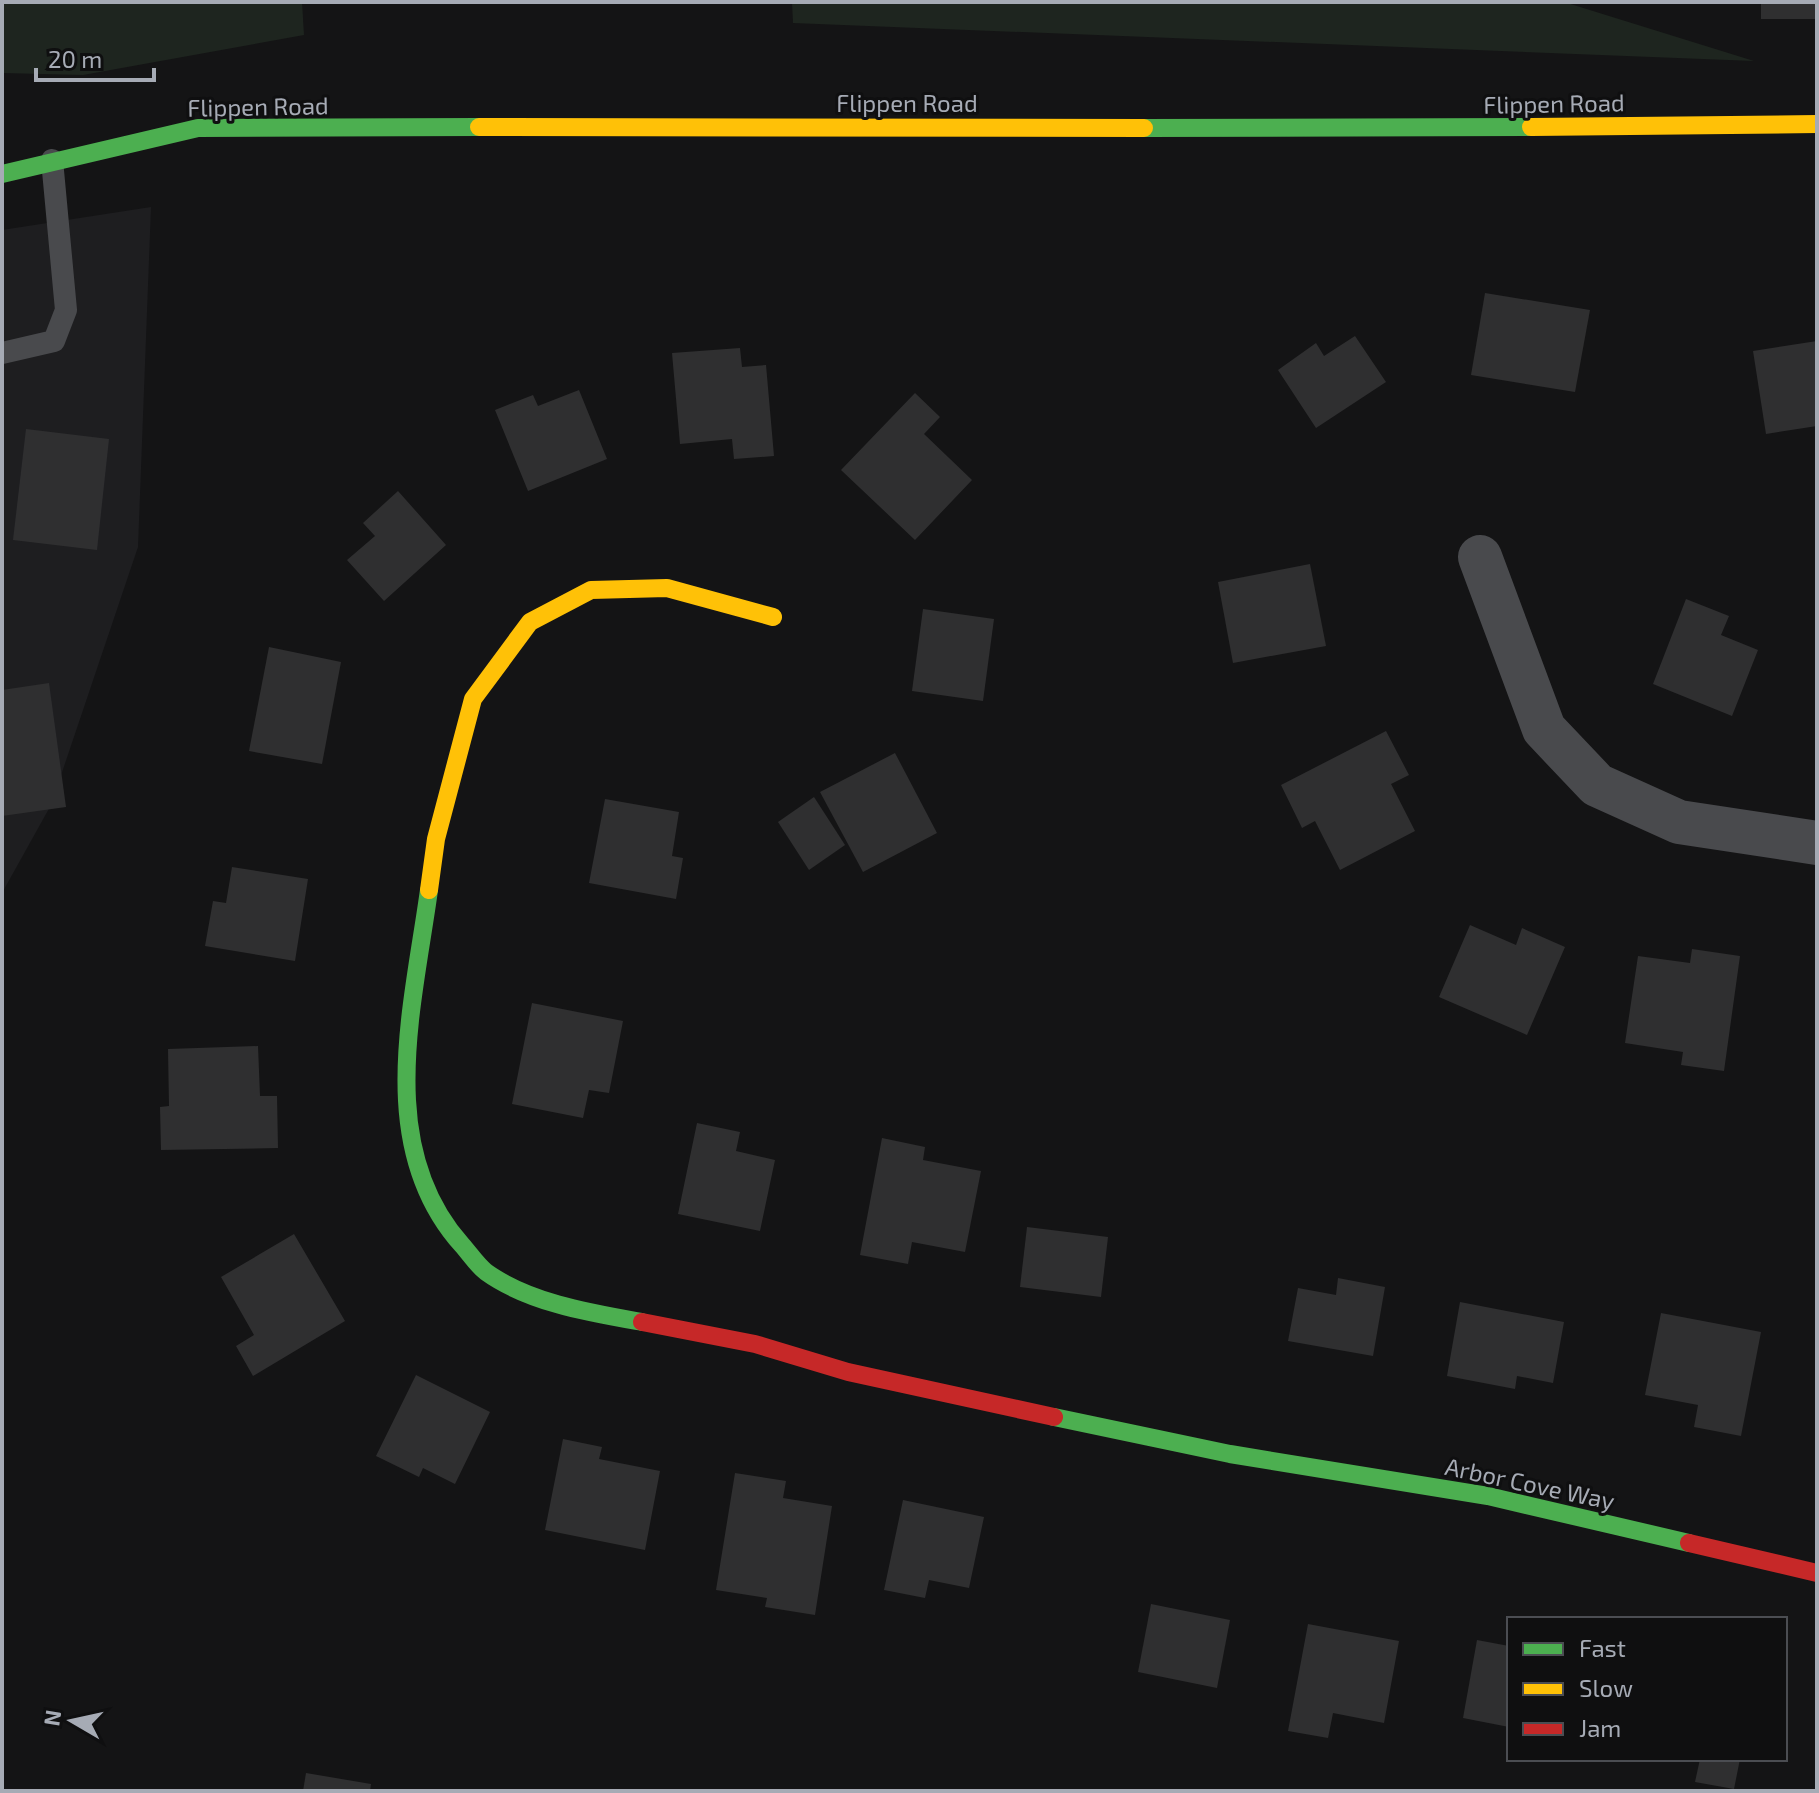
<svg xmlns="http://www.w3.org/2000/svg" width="1819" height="1793" viewBox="0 0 1819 1793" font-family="'Exo 2',sans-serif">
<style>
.built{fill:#1e1e20}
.green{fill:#1e251f}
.building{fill:#2f2f30}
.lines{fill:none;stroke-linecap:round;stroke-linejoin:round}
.lane{stroke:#494a4d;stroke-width:22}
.street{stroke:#494a4d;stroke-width:44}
.fast{stroke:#4caf50;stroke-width:18}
.slow{stroke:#ffc107;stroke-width:18}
.jam{stroke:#c62828;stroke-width:18}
.labels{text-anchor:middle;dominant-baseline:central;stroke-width:6;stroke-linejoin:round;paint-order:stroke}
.street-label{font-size:24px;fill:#a6abb5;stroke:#0f0f10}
</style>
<rect width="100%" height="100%" fill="#141415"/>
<!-- built -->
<polygon class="built" points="151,207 138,547 51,805 2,893 2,230"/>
<!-- green -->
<g class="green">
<polygon points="2,2 302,2 304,35 83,75 2,73"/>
<polygon points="792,2 1564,2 1754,61 793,23"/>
</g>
<!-- building -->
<g class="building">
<rect x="1761" y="2" width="56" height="17"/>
<polygon points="1485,293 1590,310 1575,392 1471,375"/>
<polygon points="1355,336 1386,382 1316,428 1278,370 1316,343 1324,356"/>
<polygon points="1817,341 1817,426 1766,434 1753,351"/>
<polygon points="740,348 742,367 766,365 774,456 734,459 732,439 680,444 672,353"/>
<polygon points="579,390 607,459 528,491 495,410 533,395 538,406"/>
<polygon points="915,393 940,417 924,434 972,480 915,540 841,470"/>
<polygon points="26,429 109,439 97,550 13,540"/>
<polygon points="398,491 446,545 384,601 347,560 375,536 363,523"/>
<polygon points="1310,564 1326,646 1233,663 1218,582"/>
<polygon points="1686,599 1729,616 1721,635 1758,650 1732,716 1653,684"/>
<polygon points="923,609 994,619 983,701 912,691"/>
<polygon points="269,647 341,662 322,764 249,751"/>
<polygon points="49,683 66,807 2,816 2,690"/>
<polygon points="1386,731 1409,775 1391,784 1415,831 1340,870 1315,821 1302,828 1281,785"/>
<polygon points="895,753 937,833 863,872 820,792"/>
<polygon points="814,797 845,845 809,870 778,822"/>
<polygon points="605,799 679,812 672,856 683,858 676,899 589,883"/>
<polygon points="232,867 308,879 295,961 205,946 213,901 226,903"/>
<polygon points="1470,925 1516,945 1522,928 1565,947 1527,1035 1439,997"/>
<polygon points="1692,949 1740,956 1724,1071 1681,1065 1683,1052 1625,1043 1638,956 1690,963"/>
<polygon points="532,1003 623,1021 609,1093 589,1090 583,1118 512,1104"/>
<polygon points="258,1046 260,1096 277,1096 278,1148 161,1150 160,1107 169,1106 168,1049"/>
<polygon points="697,1123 740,1132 736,1151 775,1160 760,1231 678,1214"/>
<polygon points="882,1138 925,1147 923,1160 981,1171 965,1252 912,1242 908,1264 860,1255"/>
<polygon points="1027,1227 1108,1237 1101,1297 1020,1287"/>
<polygon points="294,1234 345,1321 253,1376 236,1346 254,1335 221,1277"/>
<polygon points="1338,1278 1385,1287 1373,1356 1288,1341 1298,1288 1336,1295"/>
<polygon points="1460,1302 1564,1322 1553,1383 1517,1376 1515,1389 1447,1376"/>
<polygon points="1661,1313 1761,1332 1741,1436 1694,1427 1698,1405 1645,1395"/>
<polygon points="416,1375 490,1412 455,1484 423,1468 419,1477 376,1456"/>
<polygon points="563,1439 602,1447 599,1459 660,1471 645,1550 545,1530"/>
<polygon points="735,1473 786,1481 783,1498 832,1506 815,1615 765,1607 767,1598 716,1590"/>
<polygon points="903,1500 984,1517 969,1588 929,1580 925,1598 884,1590"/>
<polygon points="1151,1604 1230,1620 1217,1688 1138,1672"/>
<polygon points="1308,1624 1399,1641 1384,1723 1333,1713 1328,1738 1288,1731"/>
<polygon points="1477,1640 1509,1646 1509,1727 1463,1718"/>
<polygon points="1700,1759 1740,1759 1734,1789 1695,1782"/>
<polygon points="306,1773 371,1784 370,1791 303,1791"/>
</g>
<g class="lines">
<!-- lane -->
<polyline class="lane" points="2,353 54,341 66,310 52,160"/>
<!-- street -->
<polyline class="street" points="1480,557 1544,729 1597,785 1679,822 1817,843"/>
<!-- fast -->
<g class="fast">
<polyline points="1144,128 1531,127"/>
<polyline points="2,174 198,128 479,127"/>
<path d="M429 890C413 1007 374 1147 462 1245 470 1254 477 1265 486 1272 529 1303 591 1313 642 1322"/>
<polyline points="1054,1417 1230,1454 1488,1496 1689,1543"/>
</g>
<!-- slow -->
<g class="slow">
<polyline points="479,127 1144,128"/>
<polyline points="1531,127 1817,124"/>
<polyline points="429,890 436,839 473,699 530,622 591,590 667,588 773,617"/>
</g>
<!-- jam -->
<g class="jam">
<polyline points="642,1322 755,1344 848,1372 1054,1417"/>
<polyline points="1689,1543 1817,1573"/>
</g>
</g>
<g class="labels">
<!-- street labels -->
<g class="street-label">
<text x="907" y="102">Flippen Road</text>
<text transform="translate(1554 103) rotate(-1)">Flippen Road</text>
<text transform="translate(258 106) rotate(-1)">Flippen Road</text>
<text transform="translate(1530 1483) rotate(12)">Arbor Cove Way</text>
</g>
</g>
<!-- border -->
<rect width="1819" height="1793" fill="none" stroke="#a6abb5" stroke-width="8"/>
<!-- legend -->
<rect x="1507" y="1617" width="280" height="144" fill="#0f0f10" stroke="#4b4d52" stroke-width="2"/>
<rect x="1523" y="1643" width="40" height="12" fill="#4caf50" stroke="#4b4d52" stroke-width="2"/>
<text x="1579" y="1657" font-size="24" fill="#a6abb5">Fast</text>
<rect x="1523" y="1683" width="40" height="12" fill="#ffc107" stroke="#4b4d52" stroke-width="2"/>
<text x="1579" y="1697" font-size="24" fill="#a6abb5">Slow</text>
<rect x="1523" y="1723" width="40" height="12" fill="#c62828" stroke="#4b4d52" stroke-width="2"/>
<text x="1579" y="1737" font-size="24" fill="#a6abb5">Jam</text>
<!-- north arrow -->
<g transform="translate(72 1721) rotate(279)" stroke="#0f0f10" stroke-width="6" paint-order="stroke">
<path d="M0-6L14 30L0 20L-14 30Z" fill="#a6abb5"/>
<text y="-12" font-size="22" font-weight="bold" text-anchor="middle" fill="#a6abb5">N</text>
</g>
<!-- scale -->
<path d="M36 68v12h118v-12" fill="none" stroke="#a6abb5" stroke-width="4"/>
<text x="48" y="68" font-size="24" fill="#a6abb5" stroke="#0f0f10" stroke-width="6" paint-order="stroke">20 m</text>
</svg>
